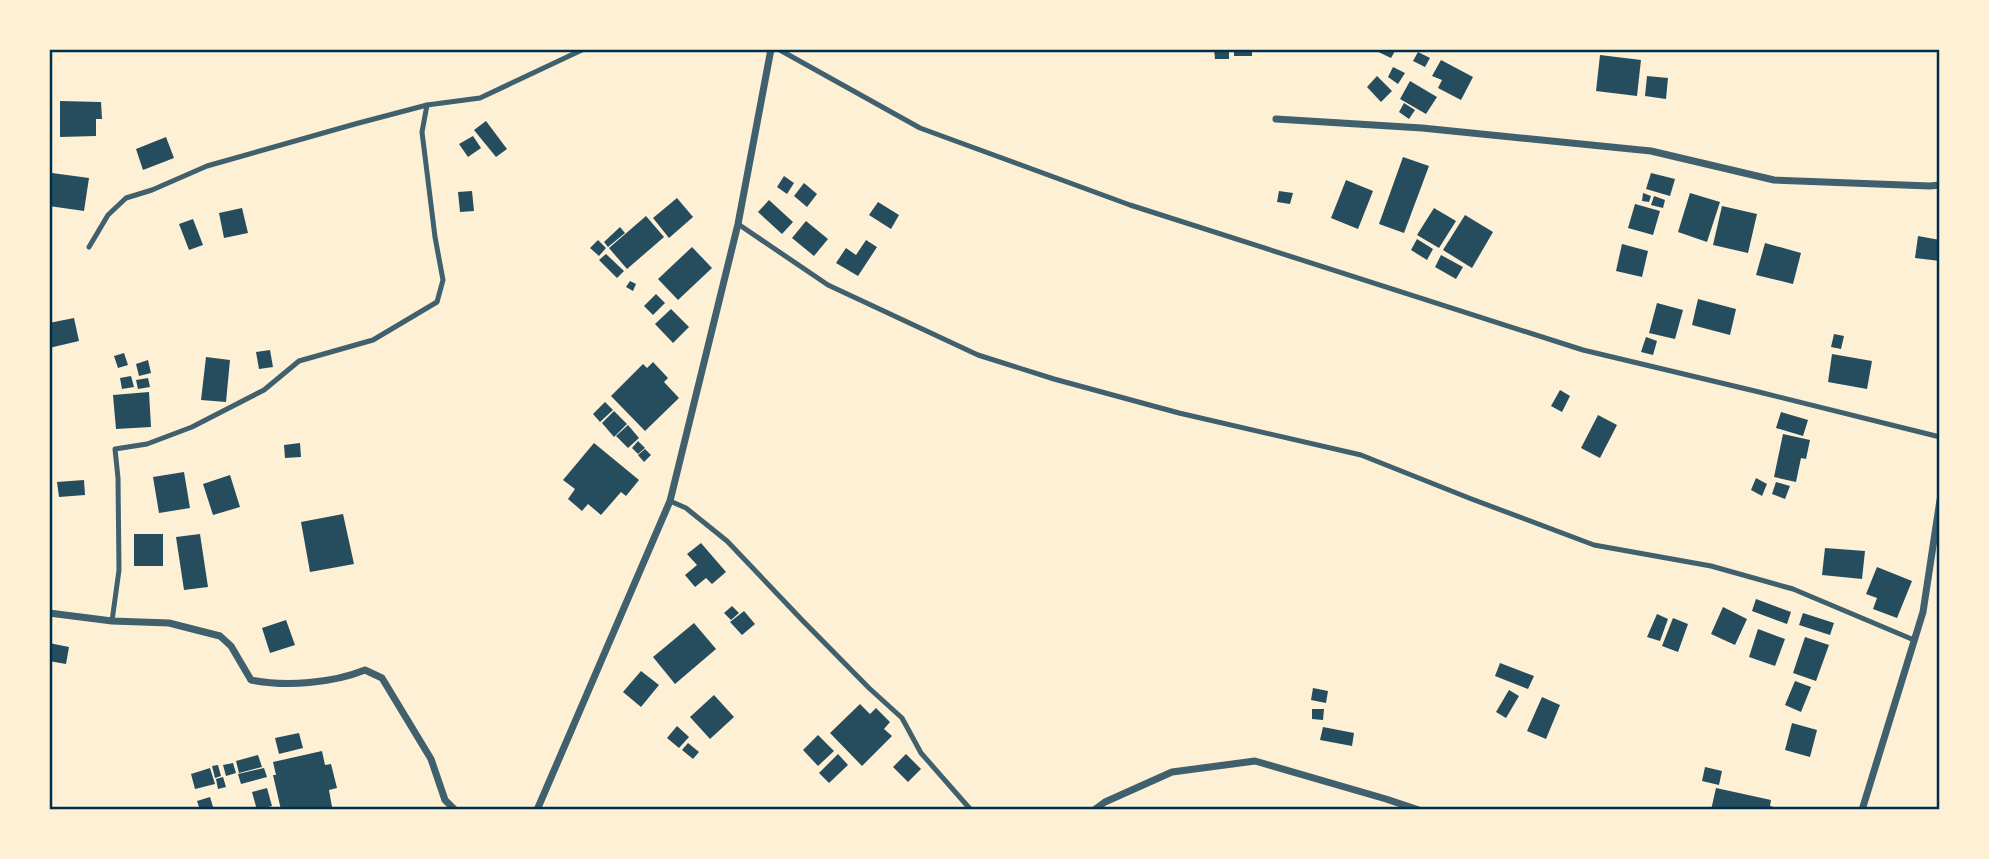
<svg xmlns="http://www.w3.org/2000/svg" width="1989" height="859" viewBox="0 0 1989 859" font-family="'Varela Round',sans-serif">
<style>
.building{fill:#264d5e}
.lines{fill:none;stroke-linecap:round;stroke-linejoin:round}
.service{stroke:#3f606c;stroke-width:5}
.minor{stroke:#3f606c;stroke-width:7}
.neatline{fill:none;stroke:#003049;stroke-width:2.5}
</style>
<rect width="100%" height="100%" fill="#fdf0d5"/>
<!-- building -->
<g class="building">
<polygon points="1214,49 1229,49 1229,59 1215,59"/>
<rect x="1234" y="49" width="18" height="7"/>
<polygon points="1372,49 1396,49 1391,58"/>
<polygon points="1418,52 1430,58 1425,67 1413,61"/>
<polygon points="1600,55 1641,60 1637,96 1596,91"/>
<polygon points="1441,60 1473,77 1461,100 1438,88 1442,80 1432,76"/>
<polygon points="1393,67 1405,73 1398,84 1388,77"/>
<polygon points="1377,76 1392,91 1381,102 1367,87"/>
<polygon points="1647,76 1668,78 1666,99 1645,96"/>
<polygon points="1410,81 1437,97 1426,114 1400,99"/>
<polygon points="60,101 101,102 102,119 96,119 96,136 60,137"/>
<polygon points="1404,103 1415,110 1409,119 1399,112"/>
<polygon points="486,121 507,149 496,157 474,130"/>
<polygon points="473,136 481,148 468,157 459,144"/>
<polygon points="166,137 174,158 143,170 136,149"/>
<polygon points="1403,157 1429,166 1404,233 1379,224"/>
<polygon points="52,173 89,178 84,211 49,206"/>
<polygon points="1651,173 1675,179 1670,196 1646,189"/>
<polygon points="784,176 794,183 787,194 777,187"/>
<polygon points="1346,180 1373,191 1358,229 1331,218"/>
<polygon points="804,183 817,194 807,207 794,196"/>
<polygon points="472,191 474,211 460,212 458,192"/>
<polygon points="1279,191 1293,193 1290,204 1277,202"/>
<polygon points="1643,193 1651,196 1649,202 1642,201"/>
<polygon points="1690,193 1720,202 1707,242 1678,232"/>
<polygon points="1654,196 1665,200 1663,208 1651,205"/>
<polygon points="677,198 693,217 669,238 653,218"/>
<polygon points="769,200 793,222 782,234 758,212"/>
<polygon points="878,202 899,215 891,229 869,215"/>
<polygon points="1635,204 1660,211 1653,235 1628,228"/>
<polygon points="1722,206 1757,214 1748,253 1713,245"/>
<polygon points="242,208 248,233 224,238 219,213"/>
<polygon points="1434,208 1456,221 1439,248 1417,235"/>
<polygon points="1465,215 1493,232 1472,268 1443,250"/>
<polygon points="646,216 664,237 627,269 609,248"/>
<polygon points="193,219 203,245 189,250 179,224"/>
<polygon points="806,221 828,239 814,256 792,238"/>
<polygon points="620,227 625,233 608,247 604,242"/>
<polygon points="1918,236 1940,240 1940,261 1915,258"/>
<polygon points="1417,239 1433,249 1427,260 1411,250"/>
<polygon points="598,240 606,248 599,256 590,248"/>
<polygon points="866,240 877,247 858,276 836,263 846,248 856,255"/>
<polygon points="1765,243 1801,253 1793,284 1756,275"/>
<polygon points="1622,244 1648,251 1642,277 1616,271"/>
<polygon points="692,247 712,268 678,300 658,279"/>
<polygon points="606,254 624,271 617,278 599,260"/>
<polygon points="1441,255 1463,267 1456,279 1435,267"/>
<polygon points="630,281 636,284 633,291 626,287"/>
<polygon points="656,294 665,303 653,315 644,306"/>
<polygon points="1698,299 1736,309 1730,335 1692,325"/>
<polygon points="1657,303 1683,310 1675,339 1649,333"/>
<polygon points="671,309 689,327 673,343 655,324"/>
<polygon points="74,318 79,341 49,348 49,323"/>
<polygon points="1834,334 1844,336 1841,349 1831,347"/>
<polygon points="1646,337 1657,341 1653,355 1641,352"/>
<polygon points="270,350 273,367 259,369 256,352"/>
<polygon points="124,353 128,365 118,368 114,356"/>
<polygon points="1832,354 1872,361 1867,389 1828,382"/>
<polygon points="206,357 230,360 226,402 201,400"/>
<polygon points="148,360 151,373 139,376 136,364"/>
<polygon points="653,362 668,378 664,382 679,398 645,431 611,396 643,364 647,368"/>
<polygon points="131,376 134,387 122,389 120,378"/>
<polygon points="148,378 150,387 138,389 136,380"/>
<polygon points="1560,390 1570,396 1562,412 1551,406"/>
<polygon points="149,392 151,427 116,429 113,395"/>
<polygon points="605,402 613,410 600,422 593,414"/>
<polygon points="614,411 627,424 614,437 602,423"/>
<polygon points="1781,412 1808,420 1803,436 1776,428"/>
<polygon points="1598,415 1617,425 1600,458 1581,448"/>
<polygon points="628,425 639,438 628,448 616,436"/>
<polygon points="1783,434 1810,440 1806,459 1801,458 1796,482 1774,477"/>
<polygon points="638,441 645,448 638,454 632,448"/>
<polygon points="300,443 301,457 285,458 284,445"/>
<polygon points="594,443 639,480 626,496 621,492 601,515 588,504 582,511 568,499 575,489 563,480"/>
<polygon points="645,449 651,455 644,462 638,455"/>
<polygon points="184,472 190,508 159,513 153,477"/>
<polygon points="230,475 240,507 213,515 203,484"/>
<polygon points="1756,478 1767,484 1762,496 1751,490"/>
<polygon points="84,480 85,495 59,497 57,482"/>
<polygon points="1776,482 1790,486 1785,499 1772,494"/>
<polygon points="343,514 354,564 310,572 301,522"/>
<rect x="134" y="534" width="29" height="32"/>
<polygon points="200,534 208,587 184,590 176,537"/>
<polygon points="701,543 726,572 712,584 706,578 695,587 685,575 697,565 687,554"/>
<polygon points="1825,548 1865,551 1862,579 1822,575"/>
<polygon points="1877,567 1912,581 1897,618 1873,609 1877,598 1866,594"/>
<polygon points="1756,599 1791,612 1787,624 1752,611"/>
<polygon points="732,606 739,613 731,620 724,613"/>
<polygon points="1723,607 1747,619 1735,645 1711,634"/>
<polygon points="744,611 755,624 742,635 730,622"/>
<polygon points="1803,613 1834,623 1830,635 1799,625"/>
<polygon points="1657,614 1668,619 1660,641 1647,637"/>
<polygon points="1673,618 1688,624 1678,652 1662,646"/>
<polygon points="286,620 295,645 270,653 262,628"/>
<polygon points="694,623 716,649 675,684 653,657"/>
<polygon points="1758,629 1785,639 1775,666 1749,657"/>
<polygon points="1805,637 1829,645 1816,681 1793,673"/>
<polygon points="49,643 69,647 66,664 49,661"/>
<polygon points="1500,663 1534,676 1528,689 1495,676"/>
<polygon points="641,671 659,685 641,707 623,692"/>
<polygon points="1795,681 1811,687 1801,712 1785,705"/>
<polygon points="1313,688 1328,691 1326,703 1311,700"/>
<polygon points="1509,690 1519,696 1506,718 1496,712"/>
<polygon points="714,695 734,717 710,739 690,717"/>
<polygon points="1542,697 1560,705 1546,739 1527,731"/>
<polygon points="860,704 870,714 876,708 890,722 884,729 892,736 862,766 830,733"/>
<polygon points="1312,709 1324,709 1323,720 1312,719"/>
<polygon points="1792,723 1817,730 1810,757 1785,750"/>
<polygon points="677,726 689,737 679,748 667,738"/>
<polygon points="1323,727 1354,733 1352,746 1320,740"/>
<polygon points="299,733 303,748 279,754 275,738"/>
<polygon points="818,735 834,751 818,766 803,750"/>
<polygon points="688,743 699,752 693,759 682,750"/>
<polygon points="322,751 325,765 331,764 337,788 329,790 332,807 320,810 281,810 273,775 276,775 273,762"/>
<polygon points="838,754 848,765 829,783 819,773"/>
<polygon points="906,754 921,769 908,782 893,767"/>
<polygon points="258,755 262,767 239,773 236,761"/>
<polygon points="233,763 236,773 226,776 223,765"/>
<polygon points="218,765 221,776 215,778 212,766"/>
<polygon points="1705,767 1722,771 1719,785 1702,781"/>
<polygon points="210,768 215,784 195,789 191,774"/>
<polygon points="264,768 267,777 241,784 238,774"/>
<polygon points="223,777 226,787 218,789 216,779"/>
<polygon points="267,788 272,806 257,810 252,792"/>
<polygon points="1716,788 1771,800 1770,806 1785,810 1711,810"/>
<polygon points="210,797 214,810 200,810 197,801"/>
</g>
<g class="lines">
<!-- service -->
<g class="service">
<polyline points="778,49 920,128 1130,205 1583,350 1759,392 1940,437"/>
<polyline points="738,224 828,285 978,355 1054,379 1179,413 1361,455 1469,498 1594,545 1711,566 1793,589 1914,640"/>
<polyline points="89,247 108,215 126,198 152,190 207,166 355,124 427,105 480,98 584,49"/>
<polyline points="670,501 686,508 727,541 803,621 869,688 902,718 921,753 971,810"/>
<polyline points="112,621 119,570 118,478 115,449 147,444 192,427 264,390 299,361 373,340 437,302 443,280 435,237 422,132 427,105"/>
</g>
<!-- minor -->
<g class="minor">
<polyline points="1276,119 1422,128 1651,151 1774,180 1930,186 1940,185"/>
<path d="M49 613 112 621 169 623 220 636 231 646 251 680C286 687 333 683 365 670L382 678 431 759 445 800 455 810"/>
<polyline points="537,810 670,501 738,224 771,49"/>
<polyline points="1094,810 1105,802 1172,772 1255,761 1386,799 1419,810"/>
<polyline points="1862,810 1923,612 1940,500"/>
</g>
</g>
<!-- border -->
<rect width="1989" height="859" fill="none" stroke="#fdf0d5" stroke-width="102"/>
<rect x="51" y="51" width="1887" height="757" class="neatline"/>
</svg>
